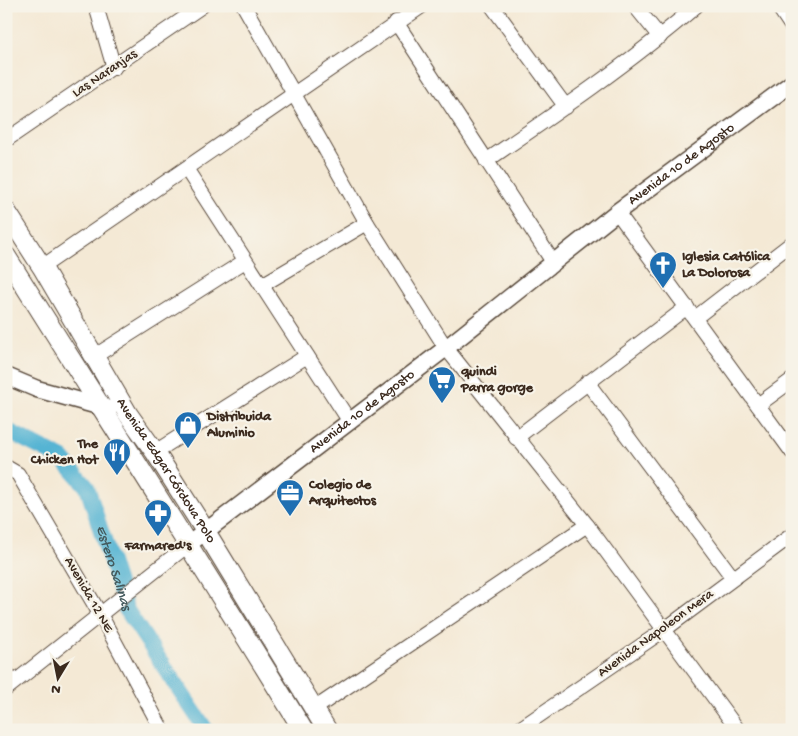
<svg xmlns="http://www.w3.org/2000/svg" width="798" height="736" viewBox="0 0 798 736" font-family="'Gochi Hand',sans-serif">
<style>
.lines{fill:none;stroke-linecap:round;stroke-linejoin:round}
.canal{stroke:#54b4d3;stroke-width:16}
.minor-casing{stroke:#574739;stroke-width:16}
.tertiary-casing{stroke:#574739;stroke-width:19}
.secondary-casing{stroke:#574739;stroke-width:21}
.minor{stroke:#fff;stroke-width:14}
.tertiary{stroke:#fff;stroke-width:16}
.secondary{stroke:#fff;stroke-width:19}
.labels{text-anchor:middle;dominant-baseline:central;stroke-width:4.5;stroke-linejoin:round;paint-order:stroke}
.street-label{font-size:14px;fill:#3b2a1e;stroke:#f7f3e8}
.poi-label{font-size:14px;font-weight:bold;fill:#3b2a1e;stroke:#f7f3e8;text-anchor:start}
.water-label{font-size:15px;font-style:italic;fill:#445a5d;stroke:#f7f3e8}
</style>
<rect width="100%" height="100%" fill="#f7f3e8"/>
<filter id="ink" filterUnits="userSpaceOnUse"><feTurbulence type="fractalNoise" baseFrequency=".02" numOctaves="2"/><feDisplacementMap in="SourceGraphic" scale="10" xChannelSelector="R" yChannelSelector="G"/><feConvolveMatrix kernelMatrix="1 2 1 2 8 2 1 2 1" color-interpolation-filters="sRGB"/></filter>
<filter id="wash" filterUnits="userSpaceOnUse"><feTurbulence type="fractalNoise" baseFrequency=".0096" numOctaves="4" result="noise"/><feDisplacementMap in="SourceGraphic" scale="20" xChannelSelector="R" yChannelSelector="G"/><feGaussianBlur stdDeviation="1.12" result="paint"/><feColorMatrix in="noise" values="0 0 0 0 0 0 0 0 0 0 0 0 0 0 0 0 0 1.4 0 .05"/><feComposite in="paint" operator="in"/></filter>
<g filter="url(#wash)">
<rect width="100%" height="100%" fill="#f4e9d5"/>
<g class="lines">
<!-- canal -->
<path class="canal" id="s1" d="M6 430 63 459 87 487 126 609 206 730"/>
</g>
</g>
<g filter="url(#ink)">
<g class="lines">
<!-- minor casing -->
<g class="minor-casing">
<g id="minor">
<polyline points="96,6 114,68"/>
<polyline points="244,6 367,223 446,348 587,525 738,730"/>
<polyline points="492,6 566,107"/>
<polyline points="635,6 660,37"/>
<polyline points="778,6 792,27"/>
<polyline points="396,22 553,262"/>
<polyline points="6,140 202,6"/>
<path d="M486 161C558 112 630 63 696 6"/>
<polyline points="187,170 350,422"/>
<polyline points="617,212 792,452"/>
<polyline points="42,267 422,6"/>
<polyline points="262,285 367,223"/>
<polyline points="695,318 792,243"/>
<polyline points="95,356 245,261"/>
<polyline points="587,382 733,578"/>
<polyline points="758,405 792,380"/>
<polyline points="516,438 687,307"/>
<polyline points="155,452 307,356"/>
<polyline points="6,467 18,474 100,614 162,730"/>
<polyline points="6,672 12,683"/>
<polyline points="6,689 189,544"/>
<polyline points="314,709 587,525"/>
<polyline points="518,730 664,630 792,535"/>
</g>
</g>
<!-- tertiary casing -->
<g class="tertiary-casing">
<g id="tertiary">
<polyline points="6,376 37,389 109,409"/>
<path id="s2" d="M189 544 446 348 617 212 792 83"/>
</g>
</g>
<!-- secondary casing -->
<g class="secondary-casing">
<g id="secondary">
<path id="s3" d="M6 211 42 267 128 414 155 452 206 532 327 730"/>
<path d="M6 256C105 414 206 571 303 730"/>
</g>
</g>
<!-- minor -->
<use href="#minor" class="minor"/>
<!-- tertiary -->
<use href="#tertiary" class="tertiary"/>
<!-- secondary -->
<use href="#secondary" class="secondary"/>
</g>
</g>
<!-- icons -->
<defs>
<g id="church-pin" transform="scale(1.4375)"><path d="M0 17L-7.5 6A9.5 9.5 0 1 1 7.5 6Z" fill="#1f6fb2" stroke="#f7f3e8"/><path d="M-1.2-6h2.4v3.5h3.3v2.4h-3.3V6h-2.4V-.1h-3.3v-2.4h3.3Z" fill="#fff"/></g>
<g id="supermarket-pin" transform="scale(1.4375)"><path d="M0 17L-7.5 6A9.5 9.5 0 1 1 7.5 6Z" fill="#1f6fb2" stroke="#f7f3e8"/><path d="M-6-5.5h2.5l.6 2H6L4.5 2H-2.5L-4.4-4H-6ZM-1.5 3.2a1.3 1.3 0 1 0 .1 0ZM3 3.2a1.3 1.3 0 1 0 .1 0Z" fill="#fff"/></g>
<g id="shop-pin" transform="scale(1.4375)"><path d="M0 17L-7.5 6A9.5 9.5 0 1 1 7.5 6Z" fill="#1f6fb2" stroke="#f7f3e8"/><path d="M-5-2.5h2.3a2.7 3.5 0 0 1 5.4 0H5L5.5 6h-11ZM-1.5-2.5h3a1.5 2.3 0 0 0-3 0Z" fill="#fff"/></g>
<g id="restaurant-pin" transform="scale(1.4375)"><path d="M0 17L-7.5 6A9.5 9.5 0 1 1 7.5 6Z" fill="#1f6fb2" stroke="#f7f3e8"/><path d="M-5-6h1v4h1v-4h1v4h1v-4h1v5L-1.5 .5V6h-2V.5L-5-1ZM5-6V6H3V1.5H1.5Q1.5-4 5-6Z" fill="#fff"/></g>
<g id="office-pin" transform="scale(1.4375)"><path d="M0 17L-7.5 6A9.5 9.5 0 1 1 7.5 6Z" fill="#1f6fb2" stroke="#f7f3e8"/><path d="M-6-3h4V-5.5h4V-3h4V5H-6ZM-1-4.5V-3h2v-1.5ZM-6 0V1H6V0Z" fill="#fff"/></g>
<g id="pharmacy-pin" transform="scale(1.4375)"><path d="M0 17L-7.5 6A9.5 9.5 0 1 1 7.5 6Z" fill="#1f6fb2" stroke="#f7f3e8"/><path d="M-2-6h4v4h4v4h-4v4h-4v-4h-4v-4h4Z" fill="#fff"/></g>
</defs>
<g fill-rule="evenodd">
<use href="#church-pin" x="663" y="265"/>
<use href="#supermarket-pin" x="442" y="380"/>
<use href="#shop-pin" x="188" y="425"/>
<use href="#restaurant-pin" x="117" y="452"/>
<use href="#office-pin" x="290" y="493"/>
<use href="#pharmacy-pin" x="158" y="513"/>
</g>
<g class="labels">
<!-- street labels -->
<g class="street-label">
<text transform="translate(105 74) rotate(-34)">Las Naranjas</text>
<text stroke="none"><textPath href="#s2" startOffset="622">Avenida 10 de Agosto</textPath></text>
<text stroke="none"><textPath href="#s2" startOffset="218">Avenida 10 de Agosto</textPath></text>
<text stroke="none"><textPath href="#s3" startOffset="305">Avenida Edgar Córdova Polo</textPath></text>
<text transform="translate(88 595) rotate(60)">Avenida 12 NE</text>
<text transform="translate(656 634) rotate(-36)">Avenida Napoleon Mera</text>
</g>
<!-- poi labels -->
<g class="poi-label">
<text x="682" y="257">Iglesia Católica<tspan x="682" dy="16">La Dolorosa</tspan></text>
<text x="461" y="372">quindi<tspan x="461" dy="16">Parra gorge</tspan></text>
<text x="207" y="417">Distribuida<tspan x="207" dy="16">Aluminio</tspan></text>
<text x="98" y="444" text-anchor="end">The<tspan x="98" dy="16">Chicken Hot</tspan></text>
<text x="309" y="485">Colegio de<tspan x="309" dy="16">Arquitectos</tspan></text>
<text x="158" y="546" text-anchor="middle">Farmared's</text>
</g>
<!-- water labels -->
<g class="water-label">
<text stroke="none"><textPath href="#s1" startOffset="186">Estero Salinas</textPath></text>
</g>
</g>
<!-- margin -->
<rect width="798" height="736" fill="none" stroke="#f7f3e8" stroke-width="25"/>
<!-- north arrow -->
<g transform="translate(58 678) rotate(190)" stroke="#f7f3e8" stroke-width="4" paint-order="stroke">
<path d="M0-4L9 19L0 12L-9 19Z" fill="#3b2a1e"/>
<text y="-8" font-size="14" font-weight="bold" text-anchor="middle" fill="#3b2a1e">N</text>
</g>
</svg>
